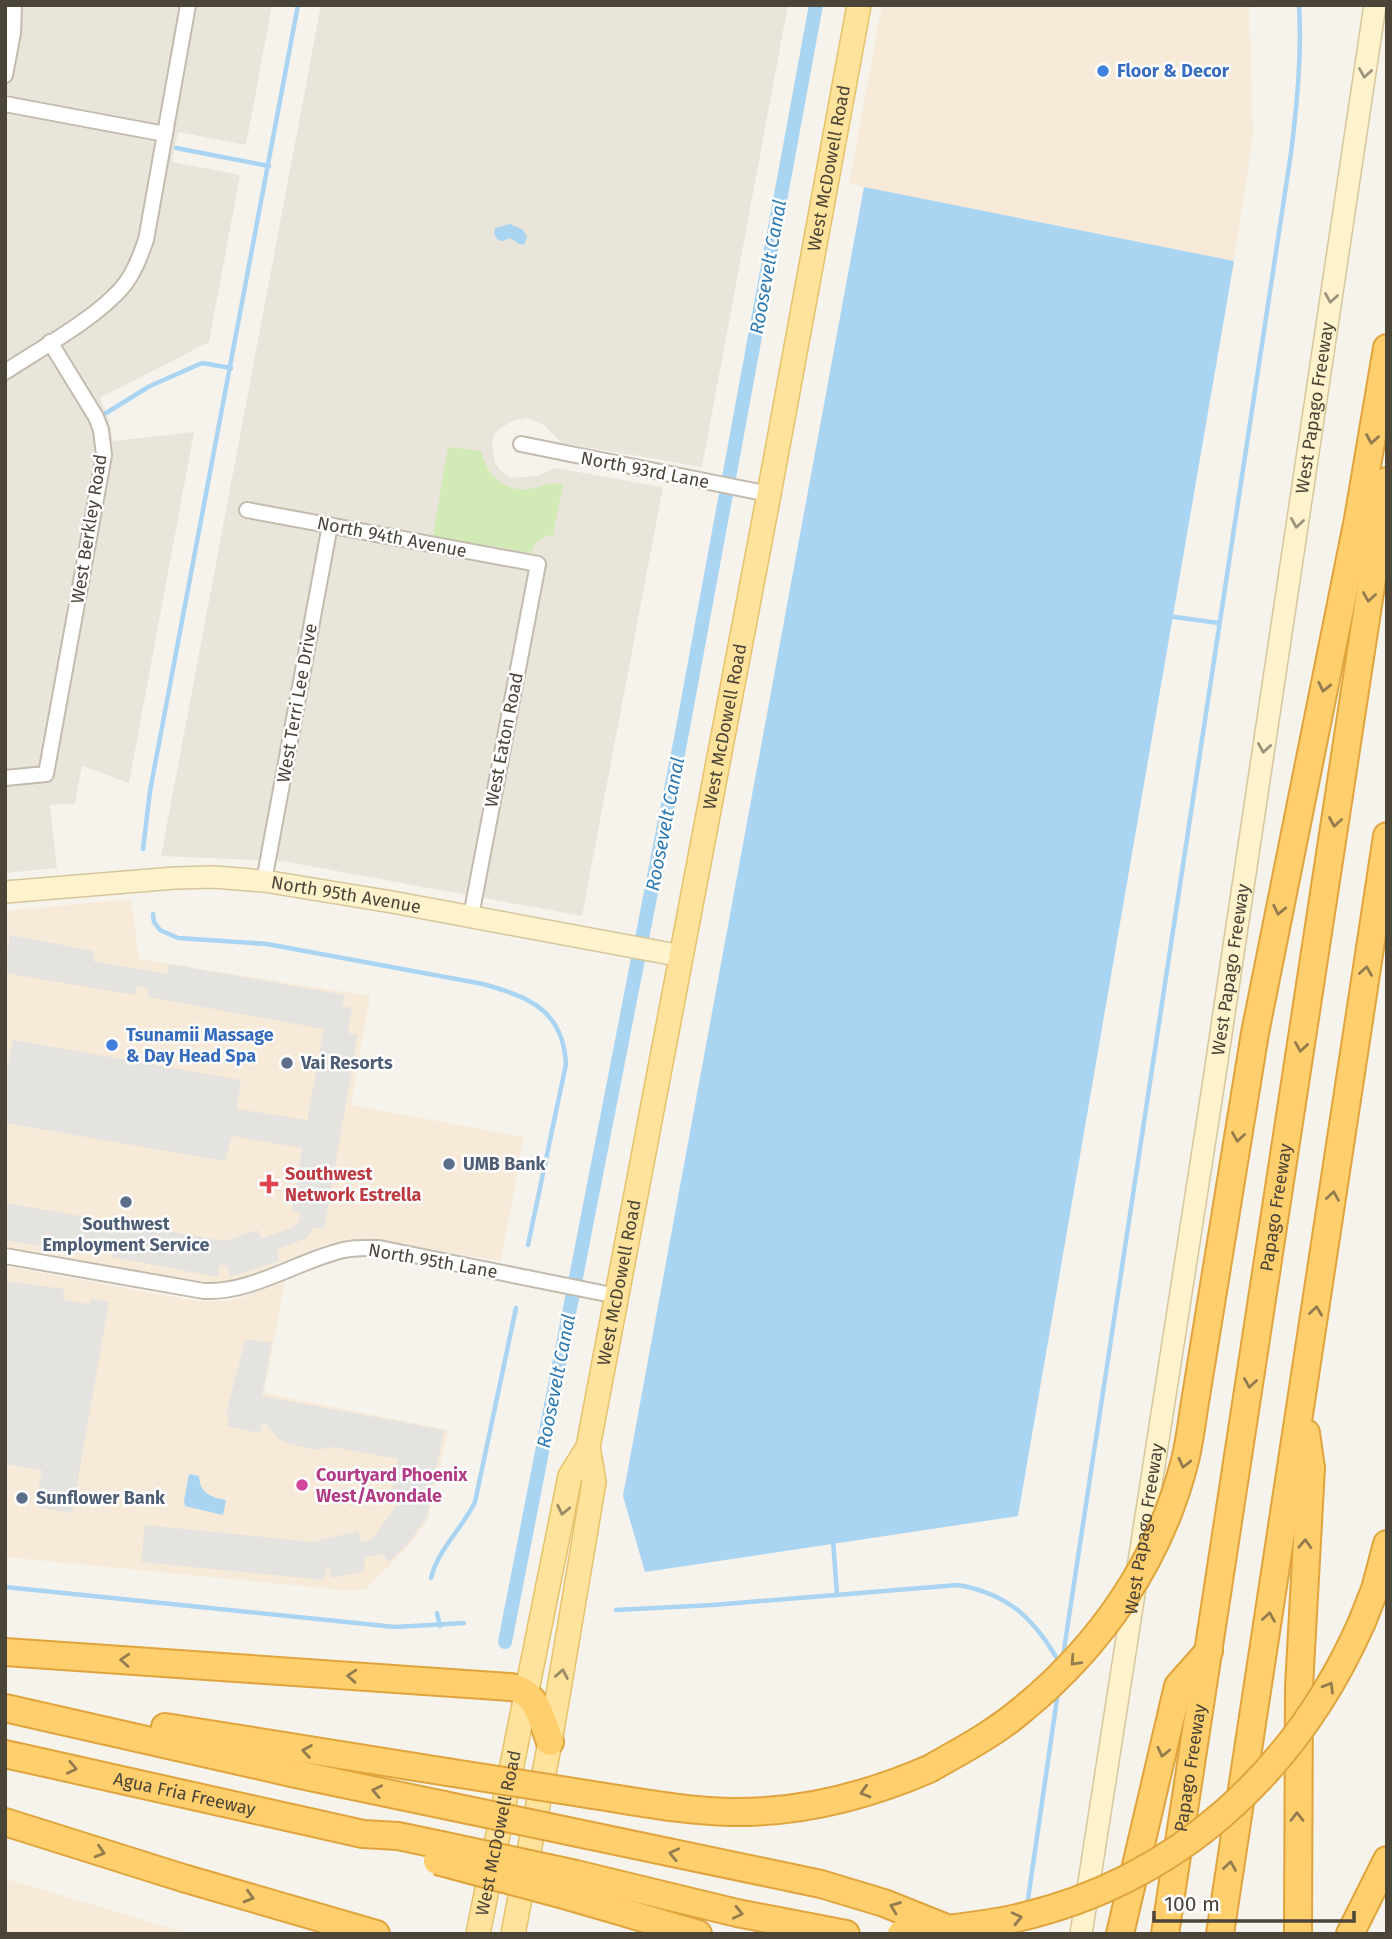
<svg xmlns="http://www.w3.org/2000/svg" width="1392" height="1939" viewBox="0 0 1392 1939" font-family="'Fira Sans',sans-serif">
<style>
.residential{fill:#eae5da}
.commercial{fill:#f7ead8}
.green{fill:#d2eab5}
.parking{fill:#e5e3e0}
.water{fill:#a9d4f2}
.lines{fill:none;stroke-linecap:round;stroke-linejoin:round}
.stream{stroke:#a9d4f2;stroke-width:4.5}
.canal{stroke:#a9d4f2;stroke-width:14}
.street-casing{stroke:#c2bbae;stroke-width:18}
.secondary-casing{stroke:#d6c79b;stroke-width:24}
.primary-casing{stroke:#e6c16a;stroke-width:26}
.highway-casing{stroke:#e0a43c;stroke-width:30}
.street{stroke:#fff;stroke-width:14}
.secondary{stroke:#fff3cd;stroke-width:21}
.primary{stroke:#ffe39c;stroke-width:23}
.highway{stroke:#ffcf6e;stroke-width:26}
.highway-bridge-casing{stroke:#e0a43c;stroke-width:30;stroke-linecap:butt}
.highway-bridge{stroke:#ffcf6e;stroke-width:26}
.oneway{stroke:#9c937c}
.oneway2{stroke:#937c4e}
.oneway3{stroke:#9c8c66}
.shop-dot{fill:#3f7fe0;stroke:#fff;stroke-width:2.5}
.service-dot{fill:#5c6f8a;stroke:#fff;stroke-width:2.5}
.health-dot{fill:#e0444e;stroke:#fff;stroke-width:2.5}
.hotel-dot{fill:#d1479c;stroke:#fff;stroke-width:2.5}
.labels{text-anchor:middle;dominant-baseline:central;stroke-width:5;stroke-linejoin:round;paint-order:stroke}
.shop-label{font-size:18px;font-weight:bold;fill:#366cbe;stroke:#fff;text-anchor:start}
.street-label{font-size:18px;fill:#4b4439;stroke:#fff}
.service-label{font-size:18px;font-weight:bold;fill:#4e5e75;stroke:#fff;text-anchor:start}
.health-label{font-size:18px;font-weight:bold;fill:#be3a42;stroke:#fff;text-anchor:start}
.hotel-label{font-size:18px;font-weight:bold;fill:#b23c85;stroke:#fff;text-anchor:start}
.water-label{font-size:19px;font-style:italic;fill:#2e7ab2;stroke:#fff}
</style>
<rect width="100%" height="100%" fill="#f6f3ec"/>
<!-- residential -->
<g class="residential">
<polygon points="5,5 272,5 246,145 178,132 172,162 240,175 209,342 100,398 109,420 113,441 194,432 129,783 82,766 75,803 50,805 57,868 5,873"/>
<polygon points="321,5 788,5 702,467 562,443 544,425 528,418 512,421 501,428 495,433 492,443 495,463 501,471 511,478 537,476 555,468 663,487 582,916 282,861 161,856"/>
</g>
<!-- commercial -->
<g class="commercial">
<polygon points="882,5 1249,5 1253,136 1234,261 849,184"/>
<polygon points="131,899 139,959 370,996 351,1105 524,1137 501,1261 372,1239 351,1239 324,1245 233,1282 213,1283 5,1249 5,911"/>
<polygon points="5,1266 197,1301 225,1301 244,1297 285,1282 264,1393 448,1430 428,1519 411,1544 366,1589 353,1591 5,1557"/>
<polygon points="5,1879 34,1887 190,1934 5,1934"/>
</g>
<!-- green -->
<path class="green" d="M448 447 481 451C486 474 504 493 530 489 544 487 547 481 563 484L553 535C540 537 535 541 531 553L433 536Z"/>
<!-- parking -->
<g class="parking">
<polygon points="10,935 94,951 93,961 167,974 169,964 345,995 342,1006 352,1008 348,1033 358,1035 324,1229 313,1227 307,1238 276,1250 279,1261 230,1277 227,1266 220,1265 218,1277 112,1257 113,1246 76,1240 73,1251 5,1240 5,1203 225,1241 258,1230 261,1239 291,1228 299,1222 301,1213 292,1211 302,1148 232,1136 225,1161 5,1123 5,1065 8,1065 13,1040 241,1080 237,1109 307,1120 324,1029 148,997 149,988 137,986 135,995 5,973 5,949 8,949"/>
<polygon points="5,1281 64,1289 63,1300 90,1304 91,1299 109,1302 72,1513 35,1507 42,1470 5,1464"/>
<polygon points="245,1340 272,1342 262,1396 444,1430 427,1516 409,1543 389,1562 382,1554 364,1558 365,1571 332,1578 329,1567 326,1567 324,1580 141,1562 145,1525 312,1542 358,1531 361,1542 372,1539 403,1497 402,1494 392,1493 398,1459 333,1447 316,1450 289,1444 279,1439 265,1423 262,1424 260,1433 227,1426 229,1415 226,1414"/>
</g>
<!-- water -->
<g class="water">
<polygon points="864,187 1234,261 1018,1516 645,1572 623,1496"/>
<polygon points="510,224 523,230 527,237 524,245 519,244 510,238 503,241 498,240 494,234 495,228"/>
<path d="M189 1474 199 1476C200 1493 210 1497 226 1500L223 1515 185 1506 184 1501Z"/>
</g>
<g class="lines">
<!-- stream -->
<g class="stream">
<polyline points="176,148 269,166"/>
<polyline points="106,413 150,386 202,363 231,368"/>
<polyline points="1168,616 1219,623"/>
<polyline points="143,849 150,791 298,5"/>
<path d="M153 914 154 922 160 930 178 938 267 944 483 984C529 997 563 1010 566 1064L528 1245"/>
<polyline points="833,1540 837,1595"/>
<path d="M431 1578C438 1549 462 1529 475 1502L516 1308"/>
<polyline points="5,1587 395,1627 464,1623"/>
<path d="M616 1610 713 1605 958 1585C1009 1594 1035 1619 1060 1664"/>
<polyline points="437,1613 440,1626"/>
<path d="M1063 1656 1291 153C1297 104 1302 55 1299 5"/>
<polyline points="1027,1906 1058,1692"/>
</g>
<!-- canal -->
<polyline class="canal" points="505,1642 682,733 816,5"/>
<!-- street casing -->
<g class="street-casing">
<g id="street">
<polyline points="5,75 13,33 14,5"/>
<polyline points="5,104 165,134"/>
<path d="M5 372C41 348 99 317 125 284 135 271 140 256 146 240L188 5"/>
<polyline points="521,444 769,494"/>
<polyline points="247,510 538,564 471,916"/>
<polyline points="5,778 46,774 104,455 101,430 96,417 50,342"/>
<polyline points="264,881 330,525"/>
<path d="M5 1256 204 1291C250 1293 293 1264 336 1252 350 1247 365 1248 379 1248L617 1296"/>
</g>
</g>
<!-- secondary casing -->
<g class="secondary-casing">
<g id="secondary">
<path id="s1" d="M5 892 175 878 214 877 264 881 392 902 682 956"/>
<path id="s2" d="M1081 1934 1213 1087 1375 5"/>
</g>
</g>
<!-- primary casing -->
<g class="primary-casing">
<g id="primary">
<path id="s3" d="M478 1934 570 1476 588 1447"/>
<path id="s4" d="M513 1934 550 1742 594 1482 588 1447 769 494 859 5"/>
</g>
</g>
<!-- highway casing -->
<g class="highway-casing">
<g id="highway">
<polyline points="1196,1396 1255,1033 1358,519 1387,348"/>
<polyline points="1362,1622 1375,1589 1387,1544"/>
<path d="M5 1652 511 1687C537 1692 542 1720 550 1742"/>
<polyline points="5,1708 296,1774 444,1805"/>
<polyline points="165,1727 447,1772"/>
<path id="s5" d="M5 1754 363 1834 398 1836 441 1845"/>
<path d="M593 1795C639 1802 685 1811 731 1812 799 1813 867 1796 929 1769"/>
<polyline points="5,1822 183,1878 376,1934"/>
<polyline points="576,1874 737,1913 846,1934"/>
<polyline points="571,1897 698,1934"/>
<polyline points="1120,1934 1178,1686 1209,1651"/>
<path id="s6" d="M1165 1934 1387 481"/>
<polyline points="1220,1934 1387,836"/>
<polyline points="1298,1934 1299,1687 1311,1468 1306,1433"/>
<polyline points="1350,1934 1387,1860"/>
</g>
</g>
<!-- street -->
<use href="#street" class="street"/>
<!-- secondary -->
<use href="#secondary" class="secondary"/>
<!-- primary -->
<use href="#primary" class="primary"/>
<!-- highway -->
<use href="#highway" class="highway"/>
<!-- highway-bridge casing -->
<g class="highway-bridge-casing">
<g id="highway-bridge">
<path d="M929 1769C961 1751 995 1733 1023 1709 1100 1646 1159 1561 1184 1464 1190 1442 1192 1419 1196 1396"/>
<polyline points="447,1772 593,1795"/>
<polyline points="444,1805 821,1884 884,1903 944,1927"/>
<polyline points="441,1845 576,1874"/>
<polyline points="437,1861 571,1897"/>
<path d="M901 1934C940 1929 978 1927 1017 1918 1178 1881 1296 1771 1362 1622"/>
</g>
</g>
<!-- highway-bridge -->
<use href="#highway-bridge" class="highway-bridge"/>
</g>
<!-- one-way arrows -->
<defs><path id="oneway-chevron" d="M-2-3.5L2.5 0L-2 3.5" fill="none" stroke-width="1.6" stroke-linecap="round" stroke-linejoin="round" transform="scale(1.75)"/></defs>
<g class="oneway">
<use href="#oneway-chevron" transform="translate(1365 73) rotate(99)"/>
<use href="#oneway-chevron" transform="translate(1331 298) rotate(99)"/>
<use href="#oneway-chevron" transform="translate(1297 523) rotate(99)"/>
<use href="#oneway-chevron" transform="translate(1264 748) rotate(99)"/>
</g>
<g class="oneway2">
<use href="#oneway-chevron" transform="translate(1372 439) rotate(100)"/>
<use href="#oneway-chevron" transform="translate(1369 597) rotate(99)"/>
<use href="#oneway-chevron" transform="translate(1324 687) rotate(102)"/>
<use href="#oneway-chevron" transform="translate(1335 822) rotate(99)"/>
<use href="#oneway-chevron" transform="translate(1279 910) rotate(102)"/>
<use href="#oneway-chevron" transform="translate(1366 971) rotate(-81)"/>
<use href="#oneway-chevron" transform="translate(1301 1047) rotate(99)"/>
<use href="#oneway-chevron" transform="translate(1238 1137) rotate(99)"/>
<use href="#oneway-chevron" transform="translate(1333 1196) rotate(-81)"/>
<use href="#oneway-chevron" transform="translate(1316 1311) rotate(-82)"/>
<use href="#oneway-chevron" transform="translate(1250 1383) rotate(99)"/>
<use href="#oneway-chevron" transform="translate(1184 1463) rotate(104)"/>
<use href="#oneway-chevron" transform="translate(1305 1544) rotate(-88)"/>
<use href="#oneway-chevron" transform="translate(1269 1617) rotate(-81)"/>
<use href="#oneway-chevron" transform="translate(125 1660) rotate(-176)"/>
<use href="#oneway-chevron" transform="translate(1075 1661) rotate(133)"/>
<use href="#oneway-chevron" transform="translate(352 1676) rotate(-176)"/>
<use href="#oneway-chevron" transform="translate(1329 1687) rotate(-59)"/>
<use href="#oneway-chevron" transform="translate(307 1751) rotate(-171)"/>
<use href="#oneway-chevron" transform="translate(1163 1752) rotate(103)"/>
<use href="#oneway-chevron" transform="translate(72 1768) rotate(12)"/>
<use href="#oneway-chevron" transform="translate(377 1791) rotate(-168)"/>
<use href="#oneway-chevron" transform="translate(865 1792) rotate(164)"/>
<use href="#oneway-chevron" transform="translate(1297 1817) rotate(-90)"/>
<use href="#oneway-chevron" transform="translate(100 1852) rotate(17)"/>
<use href="#oneway-chevron" transform="translate(674 1854) rotate(-168)"/>
<use href="#oneway-chevron" transform="translate(1230 1866) rotate(-81)"/>
<use href="#oneway-chevron" transform="translate(249 1897) rotate(16)"/>
<use href="#oneway-chevron" transform="translate(895 1907) rotate(-159)"/>
<use href="#oneway-chevron" transform="translate(738 1913) rotate(13)"/>
<use href="#oneway-chevron" transform="translate(1017 1918) rotate(-13)"/>
</g>
<g class="oneway3">
<use href="#oneway-chevron" transform="translate(563 1510) rotate(102)"/>
<use href="#oneway-chevron" transform="translate(562 1674) rotate(-80)"/>
</g>
<!-- markers -->
<g class="shop-dot">
<circle cx="1103" cy="71" r="7"/>
<circle cx="112" cy="1045" r="7"/>
</g>
<g class="service-dot">
<circle cx="287" cy="1063" r="7"/>
<circle cx="449" cy="1164" r="7"/>
<circle cx="126" cy="1202" r="7"/>
<circle cx="22" cy="1498" r="7"/>
</g>
<path class="health-dot" d="M265.5 1173.5h7v7h7v7h-7v7h-7v-7h-7v-7h7z"/>
<circle class="hotel-dot" cx="302" cy="1485" r="7"/>
<g class="labels">
<!-- shop labels -->
<g class="shop-label">
<text x="1117" y="71">Floor &amp; Decor</text>
<text x="126" y="1035">Tsunamii Massage<tspan x="126" dy="21">&amp; Day Head Spa</tspan></text>
</g>
<!-- street labels -->
<g class="street-label">
<text stroke="none"><textPath href="#s4" startOffset="1796">West McDowell Road</textPath></text>
<text stroke="none"><textPath href="#s2" startOffset="1544">West Papago Freeway</textPath></text>
<text transform="translate(645 470) rotate(11)">North 93rd Lane</text>
<text transform="translate(89 529) rotate(-81)">West Berkley Road</text>
<text transform="translate(392 537) rotate(11)">North 94th Avenue</text>
<text transform="translate(297 703) rotate(-80)">West Terri Lee Drive</text>
<text stroke="none"><textPath href="#s4" startOffset="1228">West McDowell Road</textPath></text>
<text transform="translate(504 740) rotate(-79)">West Eaton Road</text>
<text stroke="none"><textPath href="#s1" startOffset="343">North 95th Avenue</textPath></text>
<text stroke="none"><textPath href="#s2" startOffset="976">West Papago Freeway</textPath></text>
<text stroke="none"><textPath href="#s6" startOffset="735">Papago Freeway</textPath></text>
<text transform="translate(433 1261) rotate(10)">North 95th Lane</text>
<text stroke="none"><textPath href="#s4" startOffset="662">West McDowell Road</textPath></text>
<text stroke="none"><textPath href="#s2" startOffset="410">West Papago Freeway</textPath></text>
<text stroke="none"><textPath href="#s6" startOffset="168">Papago Freeway</textPath></text>
<text stroke="none"><textPath href="#s5" startOffset="184">Agua Fria Freeway</textPath></text>
<text stroke="none"><textPath href="#s3" startOffset="103">West McDowell Road</textPath></text>
</g>
<!-- service labels -->
<g class="service-label">
<text x="301" y="1063">Vai Resorts</text>
<text x="463" y="1164">UMB Bank</text>
<text x="126" y="1224" text-anchor="middle">Southwest<tspan x="126" dy="21">Employment Service</tspan></text>
<text x="36" y="1498">Sunflower Bank</text>
</g>
<!-- health labels -->
<g class="health-label">
<text x="285" y="1174">Southwest<tspan x="285" dy="21">Network Estrella</tspan></text>
</g>
<!-- hotel labels -->
<g class="hotel-label">
<text x="316" y="1475">Courtyard Phoenix<tspan x="316" dy="21">West/Avondale</tspan></text>
</g>
<!-- water labels -->
<g class="water-label">
<text transform="translate(768 267) rotate(-80)">Roosevelt Canal</text>
<text transform="translate(665 824) rotate(-79)">Roosevelt Canal</text>
<text transform="translate(556 1381) rotate(-79)">Roosevelt Canal</text>
</g>
</g>
<!-- border -->
<rect width="1392" height="1939" fill="none" stroke="#4b4439" stroke-width="14"/>
<!-- scale -->
<path d="M1154 1911v10h200v-10" fill="none" stroke="#4b4439" stroke-width="3.5"/>
<text x="1164" y="1911" font-size="21" fill="#4b4439" stroke="#ffffff" stroke-width="5" paint-order="stroke">100 m</text>
</svg>
